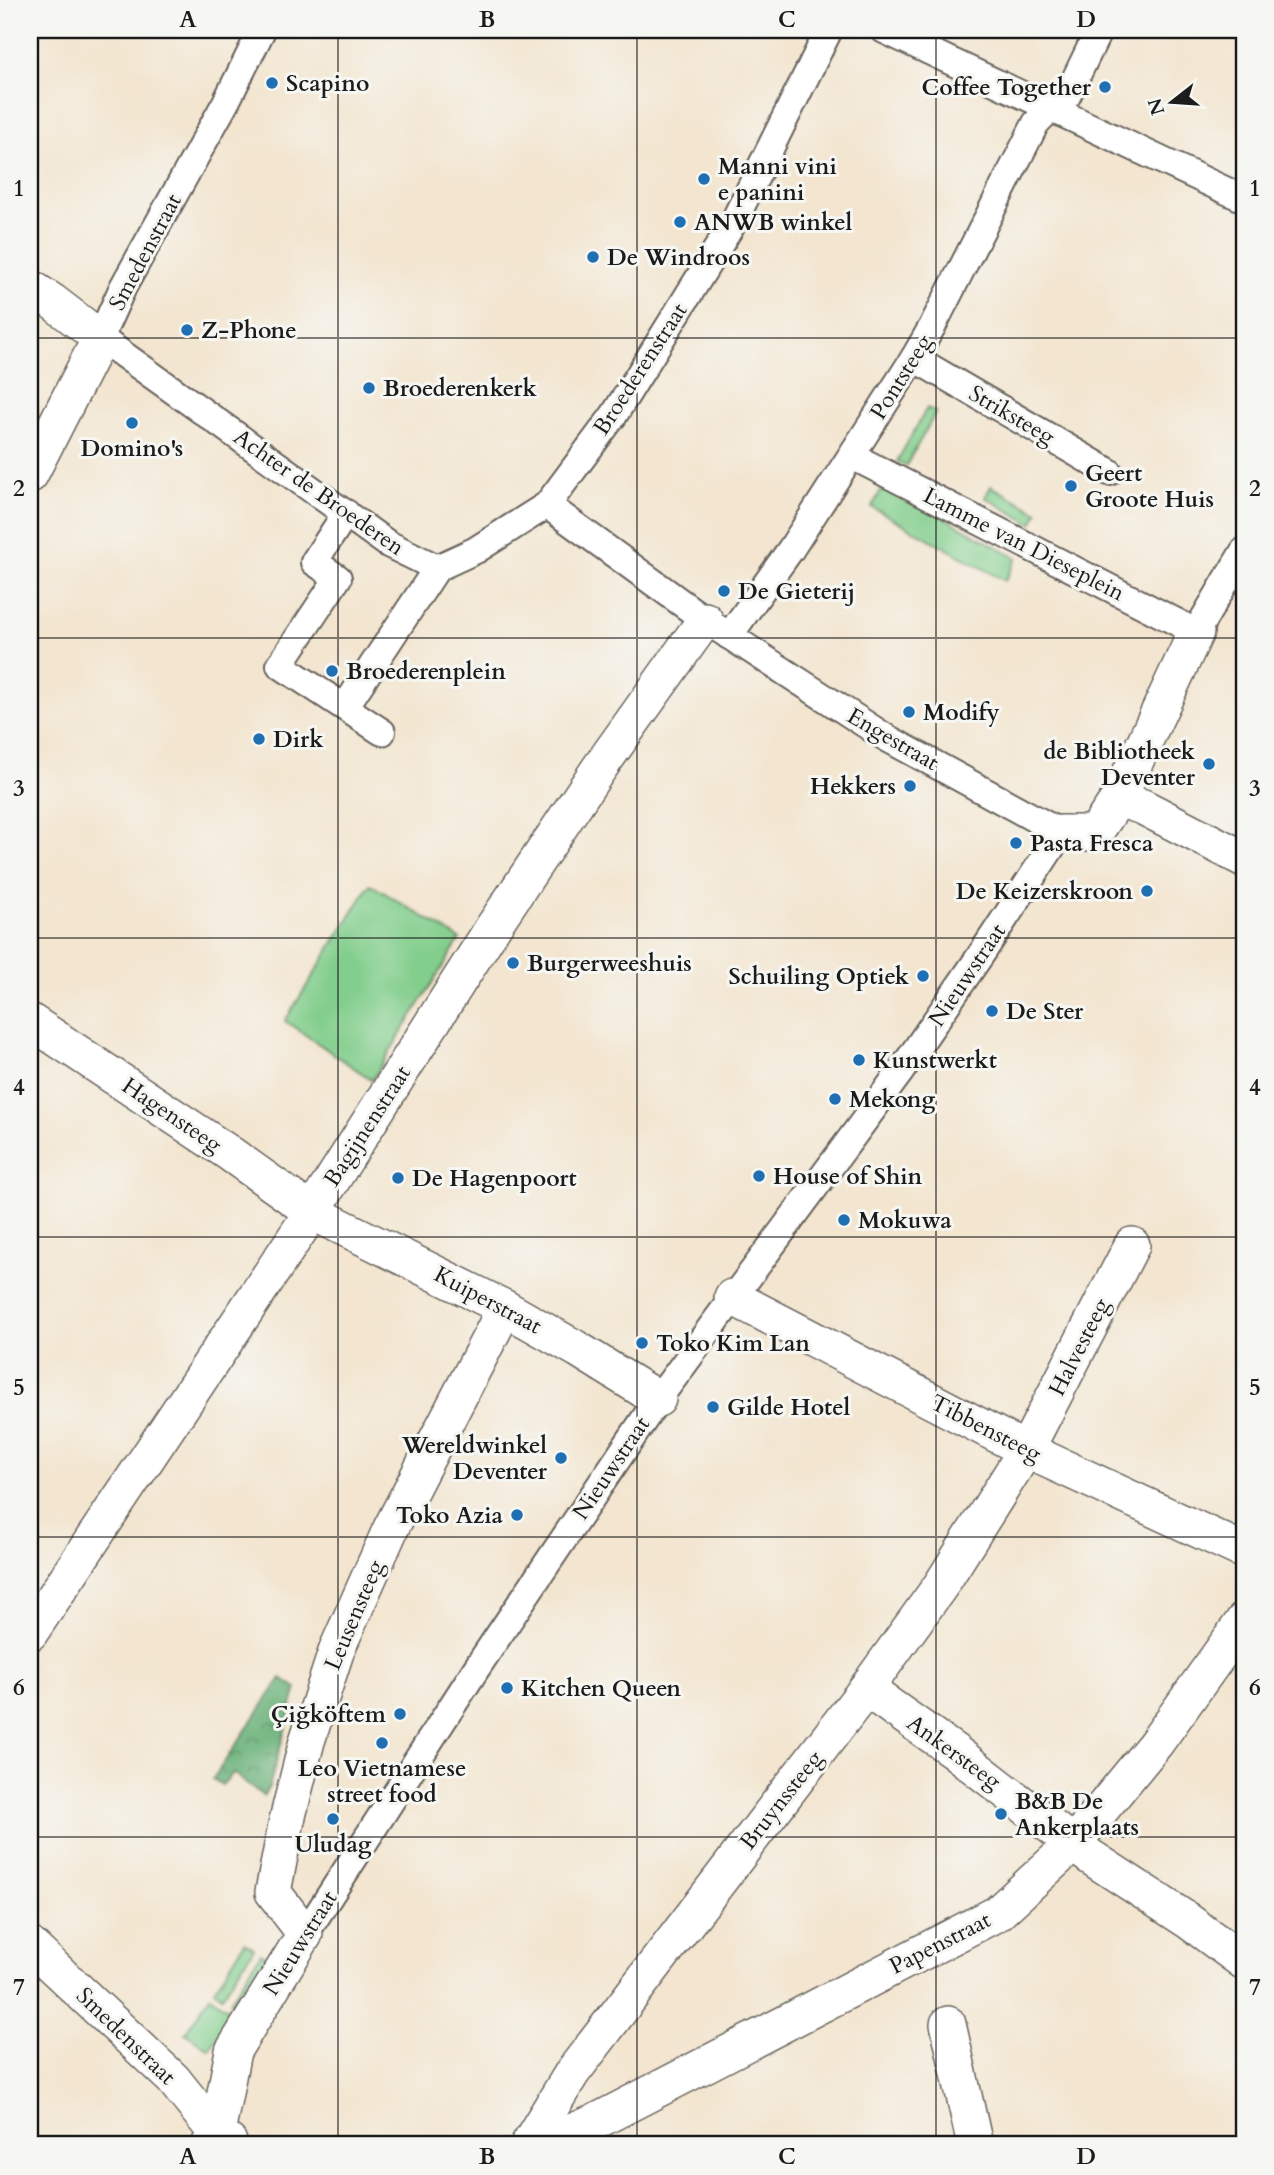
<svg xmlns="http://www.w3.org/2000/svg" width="1274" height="2175" viewBox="0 0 1274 2175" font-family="Cardo,serif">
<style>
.forest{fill:url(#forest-crowns);stroke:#42664a;stroke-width:2}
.green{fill:#82ce8c;stroke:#4f7554;stroke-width:2}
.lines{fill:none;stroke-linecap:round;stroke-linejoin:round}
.pedestrian-casing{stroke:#67625b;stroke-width:30}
.minor-casing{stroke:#67625b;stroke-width:38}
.pedestrian{stroke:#fff;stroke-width:26}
.minor{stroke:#fff;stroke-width:35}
.grid{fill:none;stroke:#1c1c1c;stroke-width:2;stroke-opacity:0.55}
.poi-dot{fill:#1f6fb2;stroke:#f6f6f2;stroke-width:2.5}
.labels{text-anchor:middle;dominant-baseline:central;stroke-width:6;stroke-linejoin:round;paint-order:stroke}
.poi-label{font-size:23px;font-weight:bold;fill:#1c1c1c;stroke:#f6f6f2;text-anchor:start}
.street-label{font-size:23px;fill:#1c1c1c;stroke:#f6f6f2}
.neatline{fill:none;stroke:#1c1c1c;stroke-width:2.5}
.grid-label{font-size:23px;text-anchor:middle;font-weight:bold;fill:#1c1c1c}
</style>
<defs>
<pattern id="forest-crowns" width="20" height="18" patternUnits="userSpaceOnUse" patternTransform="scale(1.75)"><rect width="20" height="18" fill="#69b178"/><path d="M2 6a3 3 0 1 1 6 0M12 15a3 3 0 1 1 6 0" fill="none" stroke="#568f62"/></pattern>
</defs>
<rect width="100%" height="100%" fill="#f6f6f2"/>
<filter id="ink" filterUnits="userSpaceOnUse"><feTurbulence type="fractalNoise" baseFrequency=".0143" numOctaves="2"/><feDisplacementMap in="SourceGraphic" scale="14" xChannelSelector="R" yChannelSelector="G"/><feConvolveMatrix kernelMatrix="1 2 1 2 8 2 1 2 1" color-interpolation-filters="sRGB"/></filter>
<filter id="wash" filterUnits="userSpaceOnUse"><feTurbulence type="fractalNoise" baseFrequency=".00686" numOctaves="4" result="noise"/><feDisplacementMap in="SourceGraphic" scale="28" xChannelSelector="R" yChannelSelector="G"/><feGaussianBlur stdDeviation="1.57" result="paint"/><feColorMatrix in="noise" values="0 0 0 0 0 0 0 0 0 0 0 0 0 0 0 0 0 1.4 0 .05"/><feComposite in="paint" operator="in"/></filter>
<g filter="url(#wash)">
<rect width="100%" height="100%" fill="#f3e5cf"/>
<!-- forest -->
<polygon class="forest" points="281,1678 297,1688 269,1787 263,1796 233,1773 222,1785 213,1779"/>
<!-- green -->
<g class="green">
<polygon points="927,408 936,412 906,466 897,461"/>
<polygon points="884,484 1017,558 1005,581 872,507"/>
<polygon points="991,486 1038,512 1032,524 985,497"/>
<polygon points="370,884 460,939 372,1080 285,1021"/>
<polygon points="245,1942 254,1948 222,1996 214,1990"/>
<polygon points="261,1953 270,1959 238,2007 230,2001"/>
<polygon points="210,1996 234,2013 209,2049 185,2033"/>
</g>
</g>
<g filter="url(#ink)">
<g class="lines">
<!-- pedestrian casing -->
<g class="pedestrian-casing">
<g id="pedestrian">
<polyline points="262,30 226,102 123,287 100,338 388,544 437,568"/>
<polyline points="884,30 1244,199"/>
<polyline points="914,358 1109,472"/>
<polyline points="852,456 1196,632 1244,551"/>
<polyline points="346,513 314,562 338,578 280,665 382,732"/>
<polyline points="437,568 476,550 547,505 614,415 733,223 829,30"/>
<polyline points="729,636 791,549 914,358 932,327 1036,123 1052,107 1067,96 1099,30"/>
<polyline points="345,707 437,568"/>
<polyline points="305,1934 476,1669 658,1399 901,1071 982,953 1061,833 885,737 705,620 547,505"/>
</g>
</g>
<!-- minor casing -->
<g class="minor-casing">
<g id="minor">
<polyline points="30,287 53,302 100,338 30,475"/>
<polyline points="1118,799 1143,807 1244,859"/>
<polyline points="1061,833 1095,833 1118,799 1196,632"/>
<polyline points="30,1021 229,1153 312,1212 505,1308 579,1350 658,1399"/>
<polyline points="732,1297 1026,1450 1244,1551"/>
<polyline points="30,1633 312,1212 495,924 598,770 705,620"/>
<polyline points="866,1689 954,1751 1089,1856 1187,1920 1244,1962"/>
<polyline points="30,1945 173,2079 217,2134 229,2142"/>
<polyline points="948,2024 975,2145"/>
<polyline points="209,2145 217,2134 233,2051 305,1934 273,1892 287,1820 307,1741 337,1649 391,1528 505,1308"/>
<polyline points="528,2145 572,2073 866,1689 941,1585 1026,1450 1132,1245"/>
<polyline points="539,2145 593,2123 998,1913 1073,1844 1156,1743 1244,1620"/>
</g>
</g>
<!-- pedestrian -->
<use href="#pedestrian" class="pedestrian"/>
<!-- minor -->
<use href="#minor" class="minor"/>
</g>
</g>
<!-- grid -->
<path class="grid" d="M338 30V2145M637 30V2145M936 30V2145M30 338H1244M30 638H1244M30 938H1244M30 1237H1244M30 1537H1244M30 1837H1244"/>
<!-- markers -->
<g class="poi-dot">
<circle cx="272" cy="83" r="7"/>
<circle cx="1105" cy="87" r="7"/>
<circle cx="704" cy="179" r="7"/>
<circle cx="680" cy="222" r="7"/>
<circle cx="593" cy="257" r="7"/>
<circle cx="187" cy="330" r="7"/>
<circle cx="369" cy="388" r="7"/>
<circle cx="132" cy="423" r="7"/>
<circle cx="1071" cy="486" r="7"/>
<circle cx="724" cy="591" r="7"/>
<circle cx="332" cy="671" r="7"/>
<circle cx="909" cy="712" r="7"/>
<circle cx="259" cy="739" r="7"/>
<circle cx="1209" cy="764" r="7"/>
<circle cx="910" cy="786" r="7"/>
<circle cx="1016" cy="843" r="7"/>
<circle cx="1147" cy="891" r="7"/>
<circle cx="513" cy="963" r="7"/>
<circle cx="923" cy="976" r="7"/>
<circle cx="992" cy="1011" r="7"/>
<circle cx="859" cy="1060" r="7"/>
<circle cx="835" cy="1099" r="7"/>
<circle cx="759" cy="1176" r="7"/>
<circle cx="398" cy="1178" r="7"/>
<circle cx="844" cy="1220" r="7"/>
<circle cx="642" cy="1343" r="7"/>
<circle cx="713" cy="1407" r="7"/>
<circle cx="561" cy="1458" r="7"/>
<circle cx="517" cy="1515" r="7"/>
<circle cx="507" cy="1688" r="7"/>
<circle cx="400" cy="1714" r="7"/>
<circle cx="382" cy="1743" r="7"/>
<circle cx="1001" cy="1814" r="7"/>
<circle cx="333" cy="1819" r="7"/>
</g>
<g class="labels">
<!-- poi labels -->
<g class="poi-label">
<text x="286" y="83">Scapino</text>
<text x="1091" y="87" text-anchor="end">Coffee Together</text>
<text x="718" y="166">Manni vini<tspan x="718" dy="26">e panini</tspan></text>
<text x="694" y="222">ANWB winkel</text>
<text x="607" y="257">De Windroos</text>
<text x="201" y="330">Z-Phone</text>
<text x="383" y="388">Broederenkerk</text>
<text x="132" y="448" text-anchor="middle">Domino's</text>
<text x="1085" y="473">Geert<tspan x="1085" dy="26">Groote Huis</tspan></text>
<text x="738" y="591">De Gieterij</text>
<text x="346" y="671">Broederenplein</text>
<text x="923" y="712">Modify</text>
<text x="273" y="739">Dirk</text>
<text x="1195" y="751" text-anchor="end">de Bibliotheek<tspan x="1195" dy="26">Deventer</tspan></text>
<text x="896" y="786" text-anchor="end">Hekkers</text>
<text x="1030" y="843">Pasta Fresca</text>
<text x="1133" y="891" text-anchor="end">De Keizerskroon</text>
<text x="527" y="963">Burgerweeshuis</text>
<text x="909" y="976" text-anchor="end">Schuiling Optiek</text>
<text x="1006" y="1011">De Ster</text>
<text x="873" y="1060">Kunstwerkt</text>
<text x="849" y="1099">Mekong</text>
<text x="773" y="1176">House of Shin</text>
<text x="412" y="1178">De Hagenpoort</text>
<text x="858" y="1220">Mokuwa</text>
<text x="656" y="1343">Toko Kim Lan</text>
<text x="727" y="1407">Gilde Hotel</text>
<text x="547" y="1445" text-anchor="end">Wereldwinkel<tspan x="547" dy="26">Deventer</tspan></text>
<text x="503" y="1515" text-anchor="end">Toko Azia</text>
<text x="521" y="1688">Kitchen Queen</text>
<text x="386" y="1714" text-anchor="end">Çiğköftem</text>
<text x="382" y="1768" text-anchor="middle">Leo Vietnamese<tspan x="382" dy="26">street food</tspan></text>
<text x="1015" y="1801">B&amp;B De<tspan x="1015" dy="26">Ankerplaats</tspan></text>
<text x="333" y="1844" text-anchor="middle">Uludag</text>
</g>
<!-- street labels -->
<g class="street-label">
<text transform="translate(145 252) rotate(-62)">Smedenstraat</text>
<text transform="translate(640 369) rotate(-57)">Broederenstraat</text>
<text transform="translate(901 377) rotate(-58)">Pontsteeg</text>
<text transform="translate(1012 415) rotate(30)">Striksteeg</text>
<text transform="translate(319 492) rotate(35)">Achter de Broederen</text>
<text transform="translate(1024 544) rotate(27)">Lamme van Dieseplein</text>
<text transform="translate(893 739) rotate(30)">Engestraat</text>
<text transform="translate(967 975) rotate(-56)">Nieuwstraat</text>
<text transform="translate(172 1115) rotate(34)">Hagensteeg</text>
<text transform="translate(367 1126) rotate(-57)">Bagijnenstraat</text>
<text transform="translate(488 1300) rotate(28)">Kuiperstraat</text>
<text transform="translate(1079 1347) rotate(-63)">Halvesteeg</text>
<text transform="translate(986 1428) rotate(27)">Tibbensteeg</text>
<text transform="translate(611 1468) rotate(-56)">Nieuwstraat</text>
<text transform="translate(354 1615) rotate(-67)">Leusensteeg</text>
<text transform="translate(954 1752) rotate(36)">Ankersteeg</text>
<text transform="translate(781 1800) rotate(-52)">Bruynssteeg</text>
<text transform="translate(300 1943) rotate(-58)">Nieuwstraat</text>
<text transform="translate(940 1943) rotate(-27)">Papenstraat</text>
<text transform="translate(126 2036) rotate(44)">Smedenstraat</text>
</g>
</g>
<!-- margin -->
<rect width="1274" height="2175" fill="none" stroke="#f6f6f2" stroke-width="77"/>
<!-- north arrow -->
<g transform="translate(1172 102) rotate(253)" stroke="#f6f6f2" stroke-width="5" paint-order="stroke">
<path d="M0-5L12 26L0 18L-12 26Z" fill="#1c1c1c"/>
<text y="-10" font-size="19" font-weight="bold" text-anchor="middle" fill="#1c1c1c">N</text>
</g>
<rect x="38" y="38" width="1198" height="2098" class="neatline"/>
<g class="grid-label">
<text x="188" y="27">A</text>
<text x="487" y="27">B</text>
<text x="787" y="27">C</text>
<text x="1086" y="27">D</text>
<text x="19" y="196">1</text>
<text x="1255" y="196">1</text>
<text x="19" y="496">2</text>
<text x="1255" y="496">2</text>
<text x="19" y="796">3</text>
<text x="1255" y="796">3</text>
<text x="19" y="1095">4</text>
<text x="1255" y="1095">4</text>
<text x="19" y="1395">5</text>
<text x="1255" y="1395">5</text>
<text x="19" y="1695">6</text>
<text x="1255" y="1695">6</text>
<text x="19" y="1995">7</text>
<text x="1255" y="1995">7</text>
<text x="188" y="2164">A</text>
<text x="487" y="2164">B</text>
<text x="787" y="2164">C</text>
<text x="1086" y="2164">D</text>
</g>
</svg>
